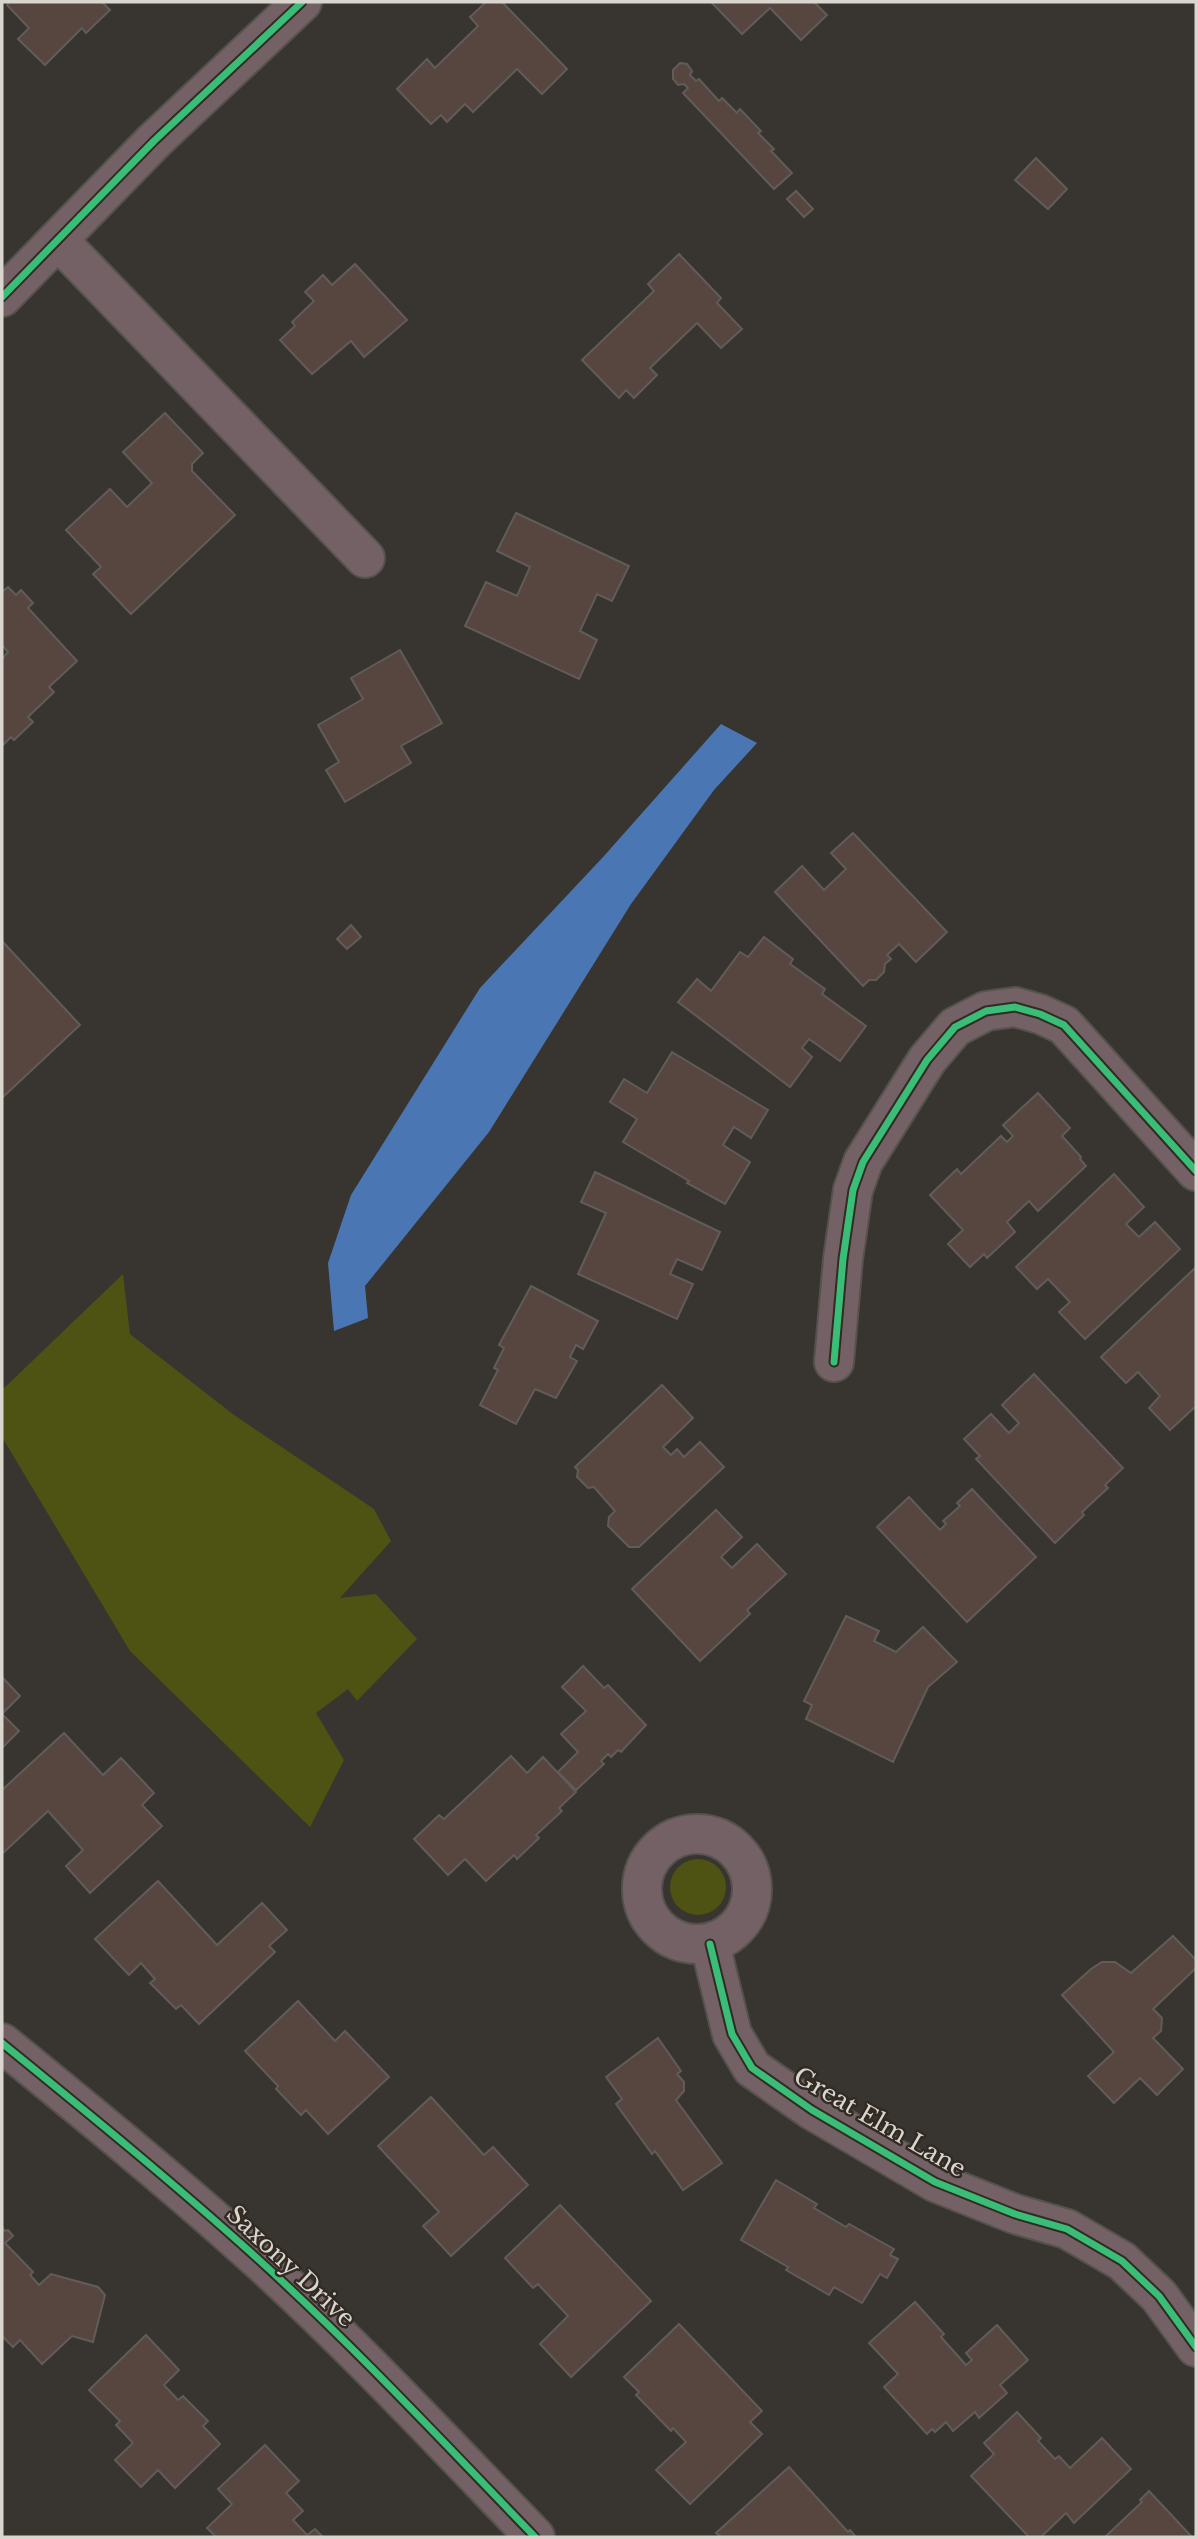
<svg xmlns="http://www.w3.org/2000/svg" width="1198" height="2539" viewBox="0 0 1198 2539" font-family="'Libre Baskerville',serif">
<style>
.green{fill:#4e5213}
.water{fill:#4a76b3}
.building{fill:#574640;stroke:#605c5a;stroke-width:2}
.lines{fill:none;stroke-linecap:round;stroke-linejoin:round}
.minor-casing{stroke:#54524d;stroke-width:42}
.minor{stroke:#746165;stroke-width:38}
.cycleway-casing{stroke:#322b23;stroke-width:11}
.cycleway{stroke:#3abd76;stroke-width:7}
.labels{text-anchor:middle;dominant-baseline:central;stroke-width:5;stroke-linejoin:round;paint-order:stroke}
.street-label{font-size:24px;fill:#d9d5cf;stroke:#322b23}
</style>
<rect width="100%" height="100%" fill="#383530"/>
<!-- green -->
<g class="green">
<polygon points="123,1274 130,1334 234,1415 374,1509 391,1541 340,1598 376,1594 417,1639 357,1701 348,1689 316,1713 344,1760 310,1827 130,1651 2,1437 2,1390"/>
<circle cx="698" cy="1887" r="28"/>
</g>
<!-- water -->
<polygon class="water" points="721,724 757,743 714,790 631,904 489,1132 365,1286 368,1318 334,1331 328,1263 351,1195 480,988 604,856"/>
<!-- building -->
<g class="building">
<polygon points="10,2 102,2 110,10 86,33 82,28 45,65 18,39 29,28 7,5"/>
<polygon points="486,2 502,2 567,69 542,94 517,69 473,112 465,104 447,122 441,115 431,124 397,89 427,59 435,68 478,26 470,17"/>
<polygon points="711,2 814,2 827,15 801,40 770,8 742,34"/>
<polygon points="680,63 687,64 692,71 690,75 696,81 699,79 719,101 722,98 737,113 740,109 761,131 758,133 774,149 771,151 792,173 774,189 683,93 688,88 684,84 678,85 673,79 673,70"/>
<polygon points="1036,158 1067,189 1048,209 1015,180"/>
<polygon points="796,191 813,209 804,217 787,199"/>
<polygon points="679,254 721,298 717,303 742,329 721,348 697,323 650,368 657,375 634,398 626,390 619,398 582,360 654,291 648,284"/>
<polygon points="355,264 407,320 364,357 351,341 312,374 280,340 295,326 292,322 314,301 305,292 323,275 332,285"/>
<polygon points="165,413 203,453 192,464 192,471 235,515 131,614 93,574 101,567 66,530 110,489 127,507 152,483 123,452"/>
<polygon points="516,513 629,566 612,601 597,594 580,631 597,640 579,679 465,626 486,582 517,596 530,567 497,551"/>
<polygon points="8,587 16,595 21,590 33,603 28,608 77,661 49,687 54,692 28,717 33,722 14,740 11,737 2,746 2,659 8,652 2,645 2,592"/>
<polygon points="400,650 442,723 401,746 411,763 345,802 326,770 339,762 318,725 363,699 351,678"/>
<polygon points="853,833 947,932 916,962 899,944 887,955 891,959 885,964 884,972 876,980 869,980 863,986 775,892 802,866 824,890 846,869 831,853"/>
<polygon points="351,925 361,937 347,949 337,939"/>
<polygon points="764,937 793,959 790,964 825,989 822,994 866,1026 840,1061 809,1039 802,1048 812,1057 790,1087 678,1002 697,979 711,991 740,952 748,957"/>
<polygon points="2,941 80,1025 2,1098"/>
<polygon points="672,1052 768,1110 751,1138 734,1127 723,1145 750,1162 725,1204 687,1183 689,1181 623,1142 637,1119 610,1102 624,1079 647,1093"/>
<polygon points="1038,1093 1070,1128 1062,1136 1081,1157 1080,1159 1086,1166 1038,1211 1029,1201 1007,1222 1015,1232 987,1258 984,1254 970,1267 948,1244 963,1230 930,1195 957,1169 961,1174 1001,1136 1007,1142 1013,1136 1003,1125"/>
<polygon points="595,1172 720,1232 702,1270 677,1259 670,1274 693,1284 677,1319 578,1274 606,1213 581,1202"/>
<polygon points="1114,1174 1144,1207 1126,1224 1139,1237 1155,1222 1180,1249 1085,1339 1059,1312 1070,1302 1048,1279 1037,1289 1016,1267"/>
<polygon points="1196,1267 1196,1406 1170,1430 1149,1408 1160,1396 1138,1372 1126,1383 1101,1357"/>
<polygon points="531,1286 598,1321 583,1349 576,1345 570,1357 577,1361 556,1398 535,1389 516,1424 480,1405 498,1370 494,1368 504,1348 499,1345"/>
<polygon points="1034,1374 1123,1468 1105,1485 1108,1488 1082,1512 1084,1515 1055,1543 976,1459 980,1456 964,1439 991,1414 1009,1433 1019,1423 1002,1405"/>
<polygon points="662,1385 693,1418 663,1447 671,1455 677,1449 684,1457 700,1442 724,1467 639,1547 629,1547 608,1526 609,1517 615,1511 594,1487 588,1488 577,1477 578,1470 575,1467"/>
<polygon points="972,1489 1036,1557 967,1622 877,1527 909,1497 940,1530 946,1524 943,1521 960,1506 957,1503"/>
<polygon points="716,1510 742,1537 721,1557 732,1568 757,1544 786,1574 747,1610 750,1614 700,1661 632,1589"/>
<polygon points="846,1616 879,1631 874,1641 896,1652 923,1627 957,1662 928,1687 893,1762 806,1719 812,1705 804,1701"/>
<polygon points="583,1666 604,1688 608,1685 646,1725 621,1752 618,1750 611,1757 608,1754 601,1761 604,1764 576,1790 558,1772 578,1752 561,1734 586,1711 562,1687"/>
<polygon points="2,1677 20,1696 2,1714 19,1731 2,1748"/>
<polygon points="64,1733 103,1775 121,1758 154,1793 142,1805 162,1826 90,1893 66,1866 83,1850 48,1811 2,1854 2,1790"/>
<polygon points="511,1756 527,1773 543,1757 576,1792 559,1808 562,1811 536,1835 539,1838 517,1859 514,1855 486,1881 465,1859 448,1875 414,1839 439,1815 444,1819"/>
<polygon points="158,1881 217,1945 262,1903 287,1930 269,1946 275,1952 199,2024 181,2005 176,2009 150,1983 155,1979 141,1963 129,1975 95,1939"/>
<polygon points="1173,1936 1196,1960 1196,1968 1153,2009 1162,2018 1161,2031 1153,2038 1183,2069 1157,2095 1140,2078 1114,2103 1088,2076 1114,2052 1062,1995 1091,1969 1102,1962 1115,1962 1131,1973"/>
<polygon points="298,2001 335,2041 345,2031 389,2077 328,2134 306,2110 301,2115 276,2089 278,2086 245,2051"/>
<polygon points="658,2038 681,2071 677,2074 684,2082 684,2091 676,2100 722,2163 683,2190 655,2151 652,2154 616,2104 622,2099 606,2077"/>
<polygon points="431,2097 484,2155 493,2147 528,2185 451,2256 423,2226 439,2212 378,2146"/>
<polygon points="776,2180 817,2204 814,2208 846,2227 849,2224 894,2249 890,2255 898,2259 887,2278 880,2274 862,2303 834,2287 829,2295 786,2270 788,2267 741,2240"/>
<polygon points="560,2205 651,2301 571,2377 540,2344 568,2316 538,2284 533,2288 505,2258"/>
<polygon points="2,2227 5,2231 8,2230 13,2236 5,2243 33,2272 30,2275 39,2285 51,2274 98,2287 105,2295 93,2342 72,2336 42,2364 20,2340 13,2347 2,2336"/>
<polygon points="915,2302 944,2334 941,2337 966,2365 972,2360 966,2353 997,2325 1028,2360 1000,2385 1007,2393 979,2418 975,2412 953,2431 946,2422 935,2432 932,2429 927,2434 884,2387 898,2374 869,2343"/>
<polygon points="679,2324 762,2411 750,2422 762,2434 690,2504 656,2470 686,2442 673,2428 671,2431 636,2395 639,2392 624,2377"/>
<polygon points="146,2335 179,2370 164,2385 178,2400 183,2396 208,2421 203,2426 220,2444 175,2488 158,2470 141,2487 115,2460 133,2443 116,2425 120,2421 89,2390"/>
<polygon points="1017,2412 1041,2438 1038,2441 1055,2459 1059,2456 1070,2468 1102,2438 1131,2469 1074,2523 1066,2513 1041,2537 1029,2537 971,2476 994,2454 984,2443"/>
<polygon points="265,2445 299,2481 286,2493 303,2511 293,2520 307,2535 315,2529 323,2537 216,2537 207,2528 232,2504 218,2489"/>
<polygon points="789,2467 848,2532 850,2530 856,2537 721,2537 716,2533"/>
<polygon points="1149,2491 1192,2537 1105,2537 1142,2502 1140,2500"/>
</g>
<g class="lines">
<!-- minor casing -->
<g class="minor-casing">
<g id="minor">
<polyline points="58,240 365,558"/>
<polyline points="2,297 154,141 302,2"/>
<polyline points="834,1362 843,1259 853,1190 863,1162 927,1060 955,1027 986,1011 1015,1007 1040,1014 1064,1025 1196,1171"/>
<circle cx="697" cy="1889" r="55"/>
<polyline points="710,1944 732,2034 752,2068 812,2110 935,2182 1015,2214 1067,2229 1122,2261 1159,2296 1196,2347"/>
<path d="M2 2043C88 2113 175 2184 258 2259 355 2347 444 2443 535 2537"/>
</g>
</g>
<!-- minor -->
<use href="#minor" class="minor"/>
<!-- cycleway casing -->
<g class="cycleway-casing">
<g id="cycleway">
<polyline points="2,297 154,141 302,2"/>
<polyline points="834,1362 843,1259 853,1190 863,1162 927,1060 955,1027 986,1011 1015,1007 1040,1014 1064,1025 1196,1171"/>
<polyline points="710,1944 732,2034 752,2068 812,2110 935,2182 1015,2214 1067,2229 1122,2261 1159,2296 1196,2347"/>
<path d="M2 2043C88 2113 175 2184 258 2259 355 2347 444 2443 535 2537"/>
</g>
</g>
<!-- cycleway -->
<use href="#cycleway" class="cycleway"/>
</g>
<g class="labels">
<!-- street labels -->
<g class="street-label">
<text transform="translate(880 2122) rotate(30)">Great Elm Lane</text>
<text transform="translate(291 2266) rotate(43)">Saxony Drive</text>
</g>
</g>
<!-- border -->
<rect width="1198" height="2539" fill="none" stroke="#d9d5cf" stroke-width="7"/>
</svg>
